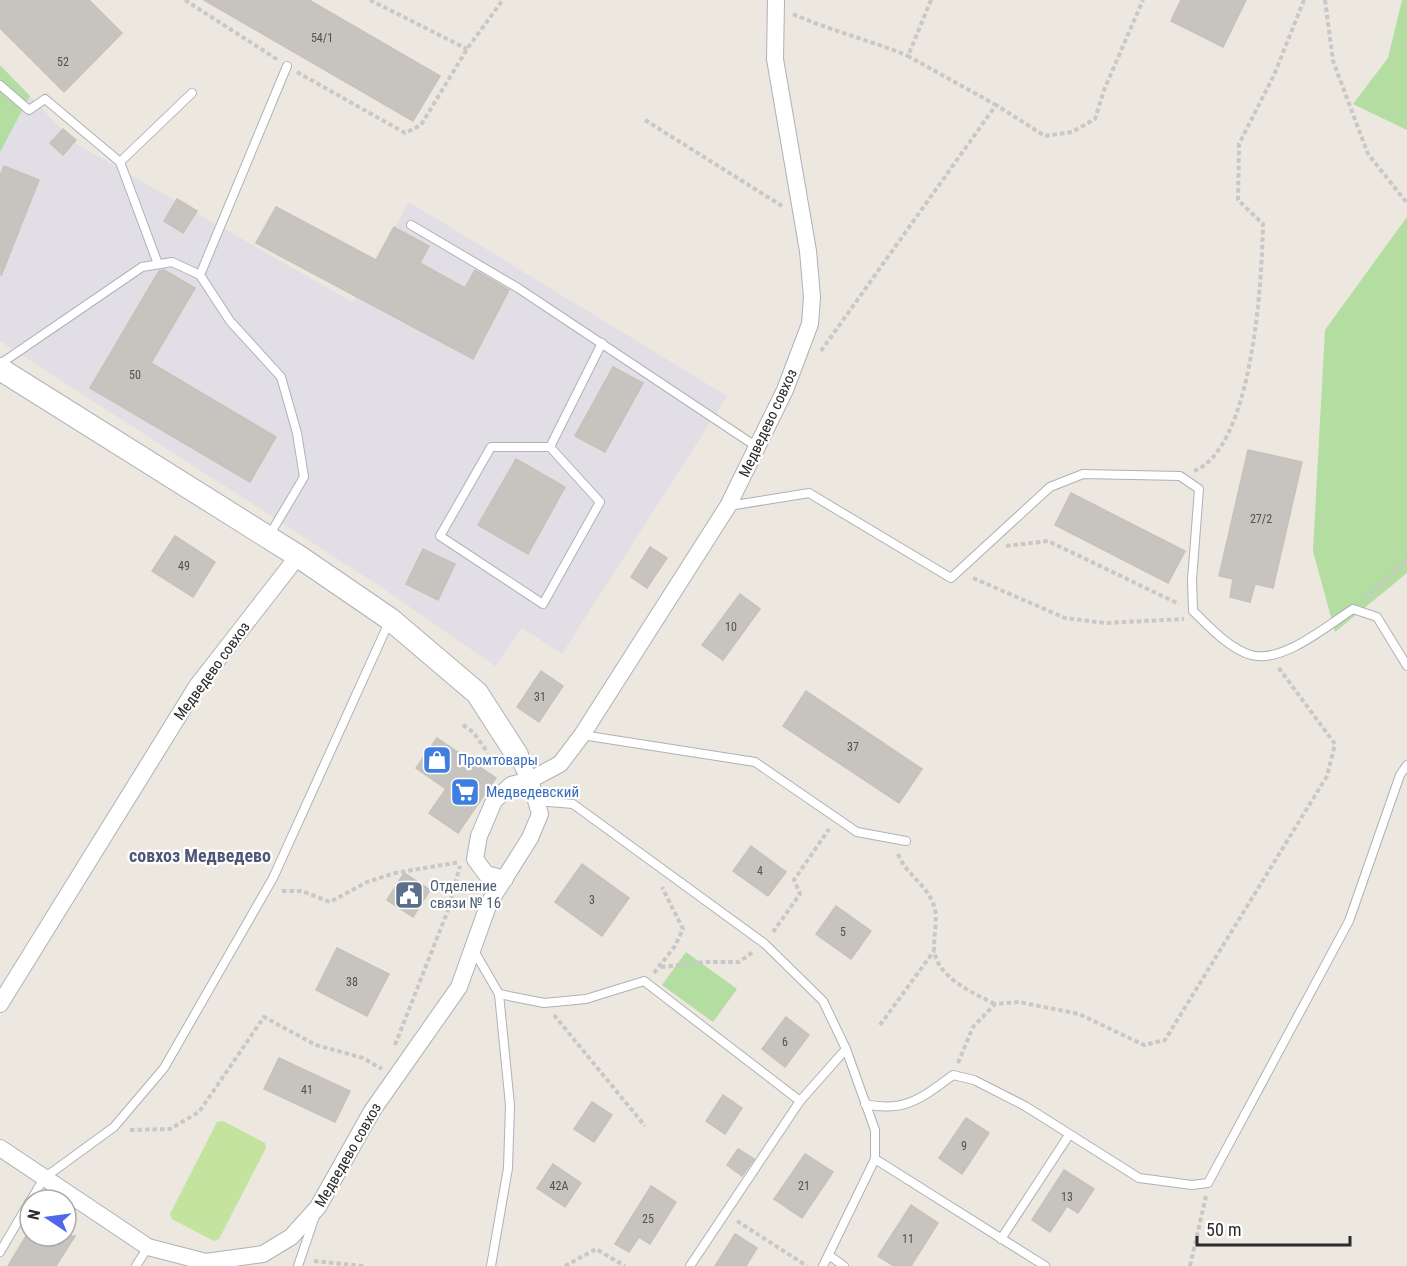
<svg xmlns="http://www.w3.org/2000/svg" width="1407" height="1266" viewBox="0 0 1407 1266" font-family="'Roboto Condensed',sans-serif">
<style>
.industrial{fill:#e1dfe5}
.green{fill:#b3dda1}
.pitch{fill:#c3e39e}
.building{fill:#c7c3be;stroke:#c7c2b9;stroke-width:1.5}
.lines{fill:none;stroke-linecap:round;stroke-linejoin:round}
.lane-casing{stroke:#afb1ba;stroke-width:10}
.street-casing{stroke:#afb1ba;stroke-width:18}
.secondary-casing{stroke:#afb1ba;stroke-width:24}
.path{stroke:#c8c8c8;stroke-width:4;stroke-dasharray:4.5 3;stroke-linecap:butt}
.lane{stroke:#fff;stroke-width:8}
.street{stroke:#fff;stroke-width:16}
.secondary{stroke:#fff;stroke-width:22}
.labels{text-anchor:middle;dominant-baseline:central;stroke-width:4.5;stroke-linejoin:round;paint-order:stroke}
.number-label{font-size:12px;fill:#525150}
.street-label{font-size:15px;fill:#2b2b2b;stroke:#fff}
.shop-label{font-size:15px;fill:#366cbe;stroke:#fff;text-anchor:start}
.service-label{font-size:15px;fill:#4e5e75;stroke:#fff;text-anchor:start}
.quarter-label{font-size:18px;font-weight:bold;fill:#505678;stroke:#fff}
</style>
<rect width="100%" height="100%" fill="#ece7df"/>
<!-- industrial -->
<polygon class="industrial" points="30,96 75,143 352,302 409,202 727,396 562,654 522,628 495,666 378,585 0,341 0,152"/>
<!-- green -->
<g class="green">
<polygon points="1402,0 1407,0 1407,130 1353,104 1388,58"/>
<polygon points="0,65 30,96 0,152"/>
<polygon points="1407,217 1407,573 1335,632 1313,551 1325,330"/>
<polygon points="686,952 737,989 713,1022 662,985"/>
</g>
<!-- pitch -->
<polygon class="pitch" points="223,1121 265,1143 266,1148 219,1239 214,1241 172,1219 170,1214 217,1122"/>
<!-- building -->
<g class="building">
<polygon points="0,0 89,0 122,33 64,92 0,28"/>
<polygon points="204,0 309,0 440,76 413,121"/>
<polygon points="1181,0 1246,0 1223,47 1171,21"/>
<polygon points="63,129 76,140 63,155 50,143"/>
<polygon points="4,166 39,180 1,276 0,176"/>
<polygon points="177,199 197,211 183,233 164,221"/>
<polygon points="276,207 376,260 394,227 429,246 420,263 465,288 475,270 509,290 473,359 256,243"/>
<polygon points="164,270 195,288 151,363 276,437 250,482 90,388 159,271"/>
<polygon points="613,367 643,383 605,452 575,436"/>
<polygon points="1248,450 1302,462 1273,588 1255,584 1250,602 1230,597 1233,579 1219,576"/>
<polygon points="516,459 565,487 528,554 478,525"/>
<polygon points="1071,493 1185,551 1168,583 1055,525"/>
<polygon points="175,536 215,562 193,597 152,571"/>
<polygon points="650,547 667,558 647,588 631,577"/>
<polygon points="423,549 455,564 438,600 406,584"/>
<polygon points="740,594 760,609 723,660 702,645"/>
<polygon points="541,671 563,686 539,722 517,707"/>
<polygon points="806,691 922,769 899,803 783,726"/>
<polygon points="437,738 496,778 458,833 429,813 446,789 416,768"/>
<polygon points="751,846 786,872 768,896 733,871"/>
<polygon points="582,864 629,898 602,936 555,902"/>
<polygon points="404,873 430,890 413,917 387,900"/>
<polygon points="836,906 871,931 851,959 816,934"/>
<polygon points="337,948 389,974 367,1016 316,990"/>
<polygon points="786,1017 809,1035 785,1067 762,1049"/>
<polygon points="279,1058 350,1091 335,1122 264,1089"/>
<polygon points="723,1095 742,1108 725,1134 706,1121"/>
<polygon points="592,1102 612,1115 594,1142 574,1129"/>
<polygon points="966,1118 989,1133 962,1174 939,1158"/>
<polygon points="738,1149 754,1159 742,1176 727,1165"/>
<polygon points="805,1154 833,1172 802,1218 774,1199"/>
<polygon points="553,1164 581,1183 565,1207 537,1188"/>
<polygon points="1064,1170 1094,1189 1078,1213 1067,1206 1050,1232 1032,1220"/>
<polygon points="651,1186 676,1202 650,1244 639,1237 629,1252 615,1244"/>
<polygon points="911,1205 938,1223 911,1266 894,1266 878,1256"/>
<polygon points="735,1234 757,1248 746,1266 715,1266"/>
<polygon points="26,1236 75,1236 56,1266 8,1266"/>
</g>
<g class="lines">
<!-- lane casing -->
<g class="lane-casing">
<g id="lane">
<polyline points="0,85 29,110 45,99 120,162 192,93"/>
<polyline points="120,162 158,264"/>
<polyline points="411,225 518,288 757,447"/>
<polyline points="0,364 142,267 172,262 200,275"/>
<polyline points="550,447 600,502 543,604 440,536 491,447 550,447 602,343"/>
<path d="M729 506 809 493 951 578 1050 487 1083 474 1180 476 1199 489 1192 580 1193 611C1209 626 1229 649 1251 655 1282 664 1328 625 1353 609L1377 617 1407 666"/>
<polyline points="269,536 304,477 297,433 281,377 230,321 200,275 287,66"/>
<polyline points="582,735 755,762 857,832 906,841"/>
<polyline points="536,801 573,804 765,944 823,1001 846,1049 800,1101 690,1266"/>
<polyline points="473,949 499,994 510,1105 508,1168 491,1266"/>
<polyline points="499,994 544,1003 586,999 644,981 800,1101"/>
<path d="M865 1104C904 1113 922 1098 953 1075L974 1080 1025 1106 1139 1178 1192 1185 1208 1183 1349 921 1400 775 1407 765"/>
<polyline points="875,1159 1045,1266"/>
<polyline points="31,1200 44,1178 114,1127 164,1068 273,878 390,620"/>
<polyline points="1001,1239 1069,1135"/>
<polyline points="0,1252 30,1201"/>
<polyline points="830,1256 844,1266"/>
<polyline points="136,1266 148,1247"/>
<polyline points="298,1266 315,1216"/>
<polyline points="823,1266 875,1159 875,1130 846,1049"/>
</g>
</g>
<!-- street casing -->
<g class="street-casing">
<g id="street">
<polyline points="505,879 486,874 475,859 479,836 494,801 511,785 530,780 560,764 582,735 728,506 785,390 810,324 812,297 808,251 775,59 776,0"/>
<polyline points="0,1004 197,686 298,556"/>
<polyline points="0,1148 148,1247 206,1262 263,1254 291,1237 318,1207 372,1111 459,987 489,903 530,838 540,814 530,780 517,755"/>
</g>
</g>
<!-- secondary casing -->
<g class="secondary-casing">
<polyline id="secondary" points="0,369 298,556 390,619 477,693 517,755"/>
</g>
<!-- path -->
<g class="path">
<polyline points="185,0 278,60"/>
<polyline points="370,0 467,49"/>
<polyline points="931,0 908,56 996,105"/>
<polyline points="1325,0 1333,61 1368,154 1407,203"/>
<path d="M793 14C831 31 870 40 908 56"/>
<polyline points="297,72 405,133 421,125 467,49 502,1"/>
<polyline points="645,120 782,206"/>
<polyline points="821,351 996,105 1045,136 1072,132 1095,119 1104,90 1143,0"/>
<path d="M1194 471C1253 448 1262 280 1263 224L1238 200 1239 144 1274 75 1304 0"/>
<polyline points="1006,546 1048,541 1179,604"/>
<polyline points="973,578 1065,618 1105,623 1184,619"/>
<polyline points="1365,599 1407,560"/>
<polyline points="463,725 473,732 488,753"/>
<path d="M898 854C905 874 927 884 934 906 938 917 934 935 934 947 934 976 973 993 995 1004"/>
<polyline points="282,891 302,891 330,902 367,882 395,873 460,862"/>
<polyline points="773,932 800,894 794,880 829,829"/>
<polyline points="661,967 706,962 739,962 753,952"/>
<polyline points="654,973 675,946 683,929 662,887"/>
<polyline points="554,1015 645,1126"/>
<polyline points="880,1025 934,951"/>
<polyline points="395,1045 448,910 460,866"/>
<polyline points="958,1063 973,1027 995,1004 1019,1002 1079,1014 1144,1045 1165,1040 1327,776 1335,744 1278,667"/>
<polyline points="130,1130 170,1129 199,1112 264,1017 316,1045 363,1058 382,1069"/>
<polyline points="737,1221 807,1266"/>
<polyline points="314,1261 364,1266"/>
<polyline points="565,1266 596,1249 625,1266"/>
<polyline points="1190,1266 1206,1196"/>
</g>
<!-- lane -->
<use href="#lane" class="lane"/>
<!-- street -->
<use href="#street" class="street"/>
<!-- secondary -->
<use href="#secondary" class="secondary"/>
</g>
<!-- icons -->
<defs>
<g id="shop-square" transform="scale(1.5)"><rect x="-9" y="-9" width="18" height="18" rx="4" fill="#3f7fe0" stroke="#fff"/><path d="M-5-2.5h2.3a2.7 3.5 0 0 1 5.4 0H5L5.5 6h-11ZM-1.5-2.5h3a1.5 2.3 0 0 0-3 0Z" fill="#fff"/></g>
<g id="supermarket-square" transform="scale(1.5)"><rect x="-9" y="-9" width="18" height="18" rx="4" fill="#3f7fe0" stroke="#fff"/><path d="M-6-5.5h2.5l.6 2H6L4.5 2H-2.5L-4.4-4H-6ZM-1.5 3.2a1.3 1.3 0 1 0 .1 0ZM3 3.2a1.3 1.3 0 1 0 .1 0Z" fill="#fff"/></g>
<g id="civic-square" transform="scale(1.5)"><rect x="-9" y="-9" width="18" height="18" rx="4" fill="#5c6f8a" stroke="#fff"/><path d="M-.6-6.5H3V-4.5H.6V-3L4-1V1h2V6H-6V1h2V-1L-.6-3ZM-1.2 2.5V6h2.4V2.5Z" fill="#fff"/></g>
</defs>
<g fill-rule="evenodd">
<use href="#shop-square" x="437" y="760"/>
<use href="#supermarket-square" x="465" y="792"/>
<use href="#civic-square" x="409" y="895"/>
</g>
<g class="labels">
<!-- number labels -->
<g class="number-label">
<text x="322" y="38">54/1</text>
<text x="63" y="62">52</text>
<text x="135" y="375">50</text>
<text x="1261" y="519">27/2</text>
<text x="184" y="566">49</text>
<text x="731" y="627">10</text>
<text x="540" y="697">31</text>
<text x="853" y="747">37</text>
<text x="760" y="871">4</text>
<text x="592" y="900">3</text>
<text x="843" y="932">5</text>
<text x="352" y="982">38</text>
<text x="785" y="1042">6</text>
<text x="307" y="1090">41</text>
<text x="964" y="1146">9</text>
<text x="559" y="1186">42А</text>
<text x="804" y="1186">21</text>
<text x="1067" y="1197">13</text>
<text x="648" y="1219">25</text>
<text x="908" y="1239">11</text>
</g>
<!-- street labels -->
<g class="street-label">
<text transform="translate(768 423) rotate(-65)">Медведево совхоз</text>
<text transform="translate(212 671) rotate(-54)">Медведево совхоз</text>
<text transform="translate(348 1155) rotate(-60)">Медведево совхоз</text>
</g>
<!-- shop labels -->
<g class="shop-label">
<text x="458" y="760">Промтовары</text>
<text x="486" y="792">Медведевский</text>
</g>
<!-- service labels -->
<g class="service-label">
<text x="430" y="886">Отделение<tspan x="430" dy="17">связи № 16</tspan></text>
</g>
<!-- quarter labels -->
<g class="quarter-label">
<text x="200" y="855">совхоз Медведево</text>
</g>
</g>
<!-- north arrow -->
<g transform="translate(48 1218) rotate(283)"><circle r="28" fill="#ffffff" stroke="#aaaaaa" stroke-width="1.5"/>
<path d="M0-4.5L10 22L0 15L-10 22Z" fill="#4f67e8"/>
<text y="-9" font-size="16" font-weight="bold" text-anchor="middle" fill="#2b2b2b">N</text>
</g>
<!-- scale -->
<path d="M1197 1236v9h153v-9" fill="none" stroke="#2b2b2b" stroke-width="3"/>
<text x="1206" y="1236" font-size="18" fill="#2b2b2b" stroke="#ffffff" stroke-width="4.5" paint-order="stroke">50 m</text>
</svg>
